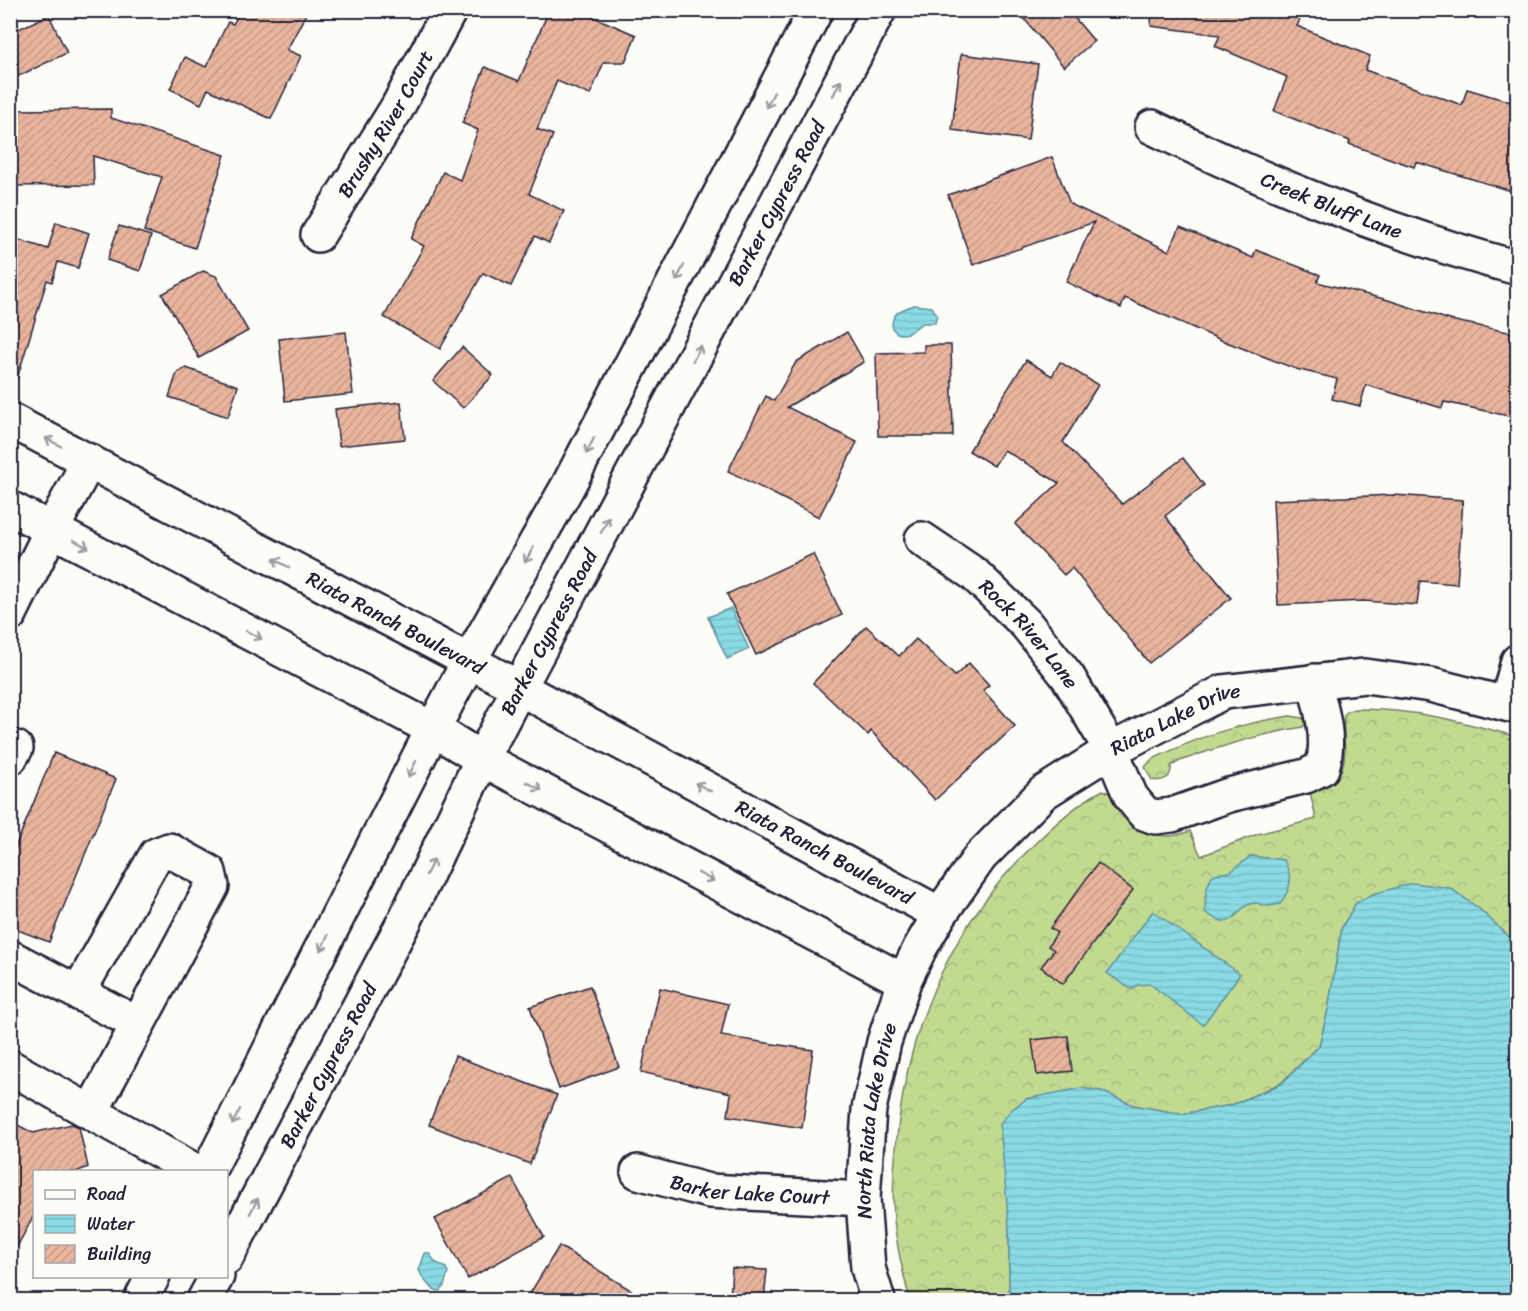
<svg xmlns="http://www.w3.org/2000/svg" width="1528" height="1311" viewBox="0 0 1528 1311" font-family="Sriracha,sans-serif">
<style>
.forest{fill:url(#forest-crowns);stroke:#727e66;stroke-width:1.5}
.water{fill:url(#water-rules);stroke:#6091a0;stroke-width:1.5}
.building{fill:url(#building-hatch);stroke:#22223b;stroke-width:1.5}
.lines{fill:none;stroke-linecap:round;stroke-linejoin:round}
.minor-casing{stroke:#22223b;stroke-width:38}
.major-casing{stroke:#22223b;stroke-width:38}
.minor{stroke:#fdfcf7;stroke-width:33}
.major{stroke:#fdfcf7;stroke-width:33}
.oneway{stroke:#9a9aa2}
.labels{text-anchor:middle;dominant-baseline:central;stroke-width:4.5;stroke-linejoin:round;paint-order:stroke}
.street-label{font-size:20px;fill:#22223b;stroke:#fdfcf7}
</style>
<defs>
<pattern id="forest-crowns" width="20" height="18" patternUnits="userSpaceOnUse" patternTransform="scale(1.5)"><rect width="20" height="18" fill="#c2da90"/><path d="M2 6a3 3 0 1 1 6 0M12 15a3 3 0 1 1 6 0" fill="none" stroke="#a6bb7d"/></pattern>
<pattern id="water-rules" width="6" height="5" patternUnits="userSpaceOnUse" patternTransform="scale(1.5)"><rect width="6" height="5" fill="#8adbe4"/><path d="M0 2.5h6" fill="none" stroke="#77bcc4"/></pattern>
<pattern id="building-hatch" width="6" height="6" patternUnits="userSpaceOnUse" patternTransform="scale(1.5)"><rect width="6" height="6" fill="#e9b49d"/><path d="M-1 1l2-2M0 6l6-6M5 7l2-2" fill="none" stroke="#c89a88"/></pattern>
</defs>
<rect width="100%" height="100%" fill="#fdfcf7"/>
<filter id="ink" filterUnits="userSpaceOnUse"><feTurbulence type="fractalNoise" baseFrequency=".0167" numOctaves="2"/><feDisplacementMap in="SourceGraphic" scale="12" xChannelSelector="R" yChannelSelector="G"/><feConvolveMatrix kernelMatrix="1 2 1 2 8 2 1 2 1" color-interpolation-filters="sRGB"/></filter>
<g filter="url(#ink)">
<!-- forest -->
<g class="forest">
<path d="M1355 709C1414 709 1461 721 1517 737V944L1478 908 1450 888 1373 894 1356 903 1342 927 1328 1010 1319 1046 1281 1083 1232 1105 1182 1114 1133 1105 1101 1091 1050 1095 1026 1099 1009 1228V1300H910C903 1274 897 1247 894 1220 892 1192 894 1165 897 1138 907 1033 946 937 1019 860 1044 834 1071 807 1103 790 1115 794 1117 806 1124 815 1141 836 1166 841 1190 831L1201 856 1258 834 1316 819 1310 792C1358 777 1341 751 1344 715L1348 711Z"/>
<path d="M1290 716 1303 718 1306 723 1303 727C1260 734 1221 746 1180 761L1171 766C1172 778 1164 782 1152 780L1145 767 1151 760C1198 737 1237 724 1290 716Z"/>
</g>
<!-- water -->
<g class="water">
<path d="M914 305 932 307 937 315 935 323H922C914 329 907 337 897 333L892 328C891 311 902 310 914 305Z"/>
<polygon points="731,608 749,649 727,659 708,617"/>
<path d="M1251 856 1284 860C1293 879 1292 887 1280 904 1276 905 1270 906 1266 906 1262 906 1259 903 1256 903 1232 904 1239 937 1205 912L1206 891 1211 877 1215 874 1230 872Z"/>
<polygon points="1413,883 1450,888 1478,908 1517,944 1517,1300 1009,1300 1009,1228 1000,1124 1010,1111 1026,1099 1081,1088 1101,1091 1133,1105 1182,1114 1232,1105 1281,1084 1319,1046 1328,1010 1342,927 1356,903 1373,894"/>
<polygon points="1153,911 1240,974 1203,1025 1150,984 1138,985 1131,989 1107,973"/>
<path d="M425 1253H429L435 1262 446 1268 448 1273 444 1286 440 1291C431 1291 422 1278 419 1270Z"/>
</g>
<!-- building -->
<g class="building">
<polygon points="241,10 308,10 287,50 301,56 271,119 208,89 201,104 170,89 185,57 206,67 228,22 233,24"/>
<polygon points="549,10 577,10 636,35 625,62 604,62 590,95 557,81 537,129 553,135 529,194 564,211 549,243 535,236 511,286 483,273 440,349 384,317 424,246 411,239 443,172 460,180 478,130 462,123 485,67 519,81"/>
<polygon points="1017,10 1068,10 1094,41 1064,67"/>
<polygon points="1152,10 1304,10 1297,26 1370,56 1365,70 1462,105 1467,89 1518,104 1518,193 1416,162 1414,167 1349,144 1350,141 1274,111 1287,77 1215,46 1220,35 1151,26"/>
<polygon points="49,15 67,53 10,80 10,33"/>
<polygon points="961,54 1038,64 1028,140 952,130"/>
<polygon points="111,109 111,118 225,155 195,248 144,231 162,177 93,156 94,185 10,186 10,152 15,152 14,110"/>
<polygon points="1052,157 1070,204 1169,251 1180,227 1253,258 1256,250 1320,275 1317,282 1388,300 1450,320 1518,334 1518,418 1444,402 1442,408 1366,385 1360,406 1332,399 1337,379 1296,369 1221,340 1125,298 1121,308 1066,282 1094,222 973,265 948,195"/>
<polygon points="56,222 89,233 78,268 58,262 52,282 47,280 17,379 10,378 10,237 48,249"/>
<polygon points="119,226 151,236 140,271 107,260"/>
<polygon points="203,271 216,276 248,331 199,358 162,294"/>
<polygon points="346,332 353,394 285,401 279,339"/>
<polygon points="847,332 864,362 787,407 857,442 819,517 728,471 766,396 774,401 796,362"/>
<polygon points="924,345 951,345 953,436 878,436 876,353 924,352"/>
<polygon points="462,347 493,375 463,408 433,381"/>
<polygon points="1026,360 1052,376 1060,362 1098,385 1063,442 1122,504 1183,458 1204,485 1165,516 1231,598 1149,663 1072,568 1064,575 1015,524 1059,483 1004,450 994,466 969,451"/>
<polygon points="186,368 238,386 228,417 169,397 177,373"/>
<polygon points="401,402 405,439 339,446 335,409"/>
<polygon points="1394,495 1463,500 1457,584 1420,581 1417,605 1364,601 1278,605 1273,500"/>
<polygon points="813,554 842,615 756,655 727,594"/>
<polygon points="866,626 899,656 916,639 955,676 969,663 989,685 983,690 1015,726 935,800 871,731 868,735 813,683"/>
<polygon points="54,753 116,779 49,942 10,927 10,860"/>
<polygon points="1098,863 1133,890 1063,984 1041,967 1054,950 1048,946 1057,933 1050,928"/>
<polygon points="590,986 619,1067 559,1089 530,1007"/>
<polygon points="660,988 728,1004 721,1036 813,1050 802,1128 728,1116 731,1093 641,1072"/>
<polygon points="1068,1036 1072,1071 1037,1075 1032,1040"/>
<polygon points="455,1056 557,1095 530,1164 429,1125"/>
<polygon points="10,1121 33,1133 72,1124 79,1127 88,1167 76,1172 34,1172 34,1215 10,1260"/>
<polygon points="512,1178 544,1237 468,1279 435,1219"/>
<polygon points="559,1246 647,1300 526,1300"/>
<polygon points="732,1268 767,1270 764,1300 730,1300"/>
</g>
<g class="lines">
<!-- minor casing -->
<g class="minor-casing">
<g id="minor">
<path id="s1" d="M1152 127C1269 184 1391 234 1518 268"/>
<path id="s2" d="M318 235 397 108 450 10"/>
<path id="s3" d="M10 420 469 661 940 914"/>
<polyline points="10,508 433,729 482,759 904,981"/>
<path id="s4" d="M922 539 974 574 1026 624 1068 677 1111 750 1131 797 1144 813 1155 817 1172 815 1229 795 1306 776 1322 768C1331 739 1321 709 1314 681"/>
<polyline points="10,614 52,529 89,461"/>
<polyline points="1507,704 1518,661"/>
<polyline points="10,758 16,748"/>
<polyline points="10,957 138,1024"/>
<polyline points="78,993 156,855 169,850 209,872 212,886 91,1112"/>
<polyline points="10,1067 197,1172"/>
<path id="s5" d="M638 1172 709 1191 863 1199"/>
<path id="s6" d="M878 1300 868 1268 863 1199 869 1109 884 1042 904 981 920 948 940 914 980 857 1043 793 1111 750 1223 692 1365 676 1431 685 1518 707"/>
</g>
</g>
<!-- major casing -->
<g class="major-casing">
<g id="major">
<polyline points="208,1172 433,729 469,661 568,486 816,10"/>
<path id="s7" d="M226 1258 405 920 482 759 519 688 879 10"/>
<polyline points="141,1300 153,1276"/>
<polyline points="204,1300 217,1276"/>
</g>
</g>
<!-- minor -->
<use href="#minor" class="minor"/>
<!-- major -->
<use href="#major" class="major"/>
</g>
<!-- one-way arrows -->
<defs><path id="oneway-shaft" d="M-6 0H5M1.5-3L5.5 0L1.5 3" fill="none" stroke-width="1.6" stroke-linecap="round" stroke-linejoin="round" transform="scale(1.5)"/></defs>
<g class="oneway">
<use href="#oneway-shaft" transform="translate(837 88) rotate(-62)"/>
<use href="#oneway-shaft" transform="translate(770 100) rotate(117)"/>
<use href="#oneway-shaft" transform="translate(680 273) rotate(117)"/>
<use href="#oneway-shaft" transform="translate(697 353) rotate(-62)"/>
<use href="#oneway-shaft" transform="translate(53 442) rotate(-152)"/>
<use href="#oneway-shaft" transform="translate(590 446) rotate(117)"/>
<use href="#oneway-shaft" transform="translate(605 525) rotate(-62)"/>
<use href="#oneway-shaft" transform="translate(81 544) rotate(28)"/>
<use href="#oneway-shaft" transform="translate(529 555) rotate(120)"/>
<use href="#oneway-shaft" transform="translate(281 563) rotate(-152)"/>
<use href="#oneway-shaft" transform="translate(254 635) rotate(28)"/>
<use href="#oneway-shaft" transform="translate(412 769) rotate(117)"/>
<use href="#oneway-shaft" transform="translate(534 786) rotate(28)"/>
<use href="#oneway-shaft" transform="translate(703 787) rotate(-152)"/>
<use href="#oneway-shaft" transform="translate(430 867) rotate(-64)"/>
<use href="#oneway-shaft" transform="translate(706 877) rotate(28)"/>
<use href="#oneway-shaft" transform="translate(324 943) rotate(117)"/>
<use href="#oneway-shaft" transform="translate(236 1117) rotate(117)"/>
<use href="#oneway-shaft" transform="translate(254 1206) rotate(-62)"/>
</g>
</g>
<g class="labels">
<!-- street labels -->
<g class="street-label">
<text stroke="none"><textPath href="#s2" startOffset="130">Brushy River Court</textPath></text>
<text stroke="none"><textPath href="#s7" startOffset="1190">Barker Cypress Road</textPath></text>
<text stroke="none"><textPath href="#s1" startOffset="196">Creek Bluff Lane</textPath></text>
<text stroke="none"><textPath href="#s3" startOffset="436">Riata Ranch Boulevard</textPath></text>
<text stroke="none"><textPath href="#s7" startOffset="704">Barker Cypress Road</textPath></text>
<text stroke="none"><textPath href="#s4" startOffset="144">Rock River Lane</textPath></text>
<text stroke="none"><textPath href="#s6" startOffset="714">Riata Lake Drive</textPath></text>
<text stroke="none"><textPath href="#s3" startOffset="922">Riata Ranch Boulevard</textPath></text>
<text stroke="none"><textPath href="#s7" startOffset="218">Barker Cypress Road</textPath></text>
<text stroke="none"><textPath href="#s6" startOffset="182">North Riata Lake Drive</textPath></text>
<text stroke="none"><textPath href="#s5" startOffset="114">Barker Lake Court</textPath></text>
</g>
</g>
<!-- margin -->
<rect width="1528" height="1311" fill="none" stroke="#fdfcf7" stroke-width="36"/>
<rect x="18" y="18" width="1492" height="1275" fill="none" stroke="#22223b" stroke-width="2" filter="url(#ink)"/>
<!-- legend -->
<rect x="33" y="1170" width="195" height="108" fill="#fdfcf7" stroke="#a5a5ac" stroke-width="1.5"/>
<rect x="45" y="1190" width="30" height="9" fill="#fdfcf7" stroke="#a5a5ac" stroke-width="1.5"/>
<text x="87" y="1200" font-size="18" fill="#22223b">Road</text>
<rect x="45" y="1215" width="30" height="18" fill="url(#water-rules)" stroke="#a5a5ac" stroke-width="1.5"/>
<text x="87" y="1230" font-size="18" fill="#22223b">Water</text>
<rect x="45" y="1245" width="30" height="18" fill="url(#building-hatch)" stroke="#a5a5ac" stroke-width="1.5"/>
<text x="87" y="1260" font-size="18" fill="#22223b">Building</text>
</svg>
